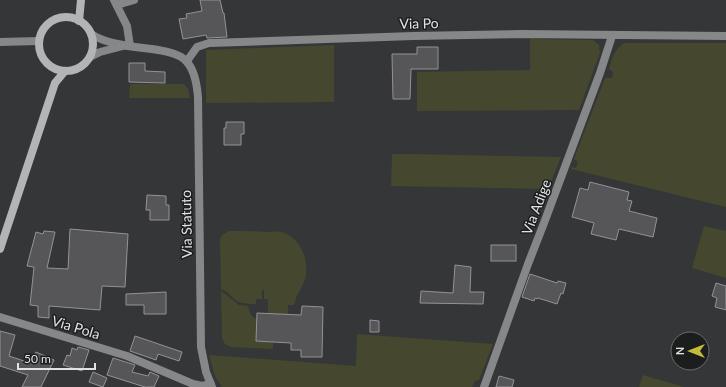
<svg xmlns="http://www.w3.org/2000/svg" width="726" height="387" viewBox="0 0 726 387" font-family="Lato,sans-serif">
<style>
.green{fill:#45482f}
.building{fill:#565659;stroke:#939397}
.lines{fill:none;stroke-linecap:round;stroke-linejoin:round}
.street{stroke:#868788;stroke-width:8}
.secondary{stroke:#b3b4b6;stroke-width:8}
.labels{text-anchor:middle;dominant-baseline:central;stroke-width:3;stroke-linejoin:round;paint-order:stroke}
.street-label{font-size:14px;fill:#e1e2e4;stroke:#1c1e1e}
</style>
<rect width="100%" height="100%" fill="#343638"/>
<!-- green -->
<g class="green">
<polygon points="530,39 593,40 599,45 600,53 579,110 417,111 417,72 530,70"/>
<path d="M624 43H726V207L571 169V167L576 168 578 162 574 159 605 78H612L613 72 609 69C612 58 614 50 624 43Z"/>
<polygon points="334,45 334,102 206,103 206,50"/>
<polygon points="130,84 184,84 188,89 190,98 129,98"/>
<polygon points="392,154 411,154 561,157 548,189 391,186"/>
<polygon points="704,226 726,231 726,278 692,268"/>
<path d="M229 231C241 231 253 231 266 232 271 232 277 231 281 232 299 236 308 257 306 274 305 285 296 293 294 305H288V315L268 314V299H264V290H262V299H256V304C250 304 242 304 237 301 231 297 228 291 221 289L220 240 222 235Z"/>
<polygon points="221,291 239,305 248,306 251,315 257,320 256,341 273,342 273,349 231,347 225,344 222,338"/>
<polygon points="357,334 493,344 479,380 475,381 472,387 222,387 215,376 209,355 356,366"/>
<polygon points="643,375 684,387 639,387"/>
</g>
<!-- building -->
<g class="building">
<polygon points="200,0 220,0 223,13 224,13 227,37 207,38 206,35 183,39 179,19 187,18 186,14 202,11"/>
<polygon points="417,47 438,47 438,69 411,69 410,99 393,99 392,54 417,54"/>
<polygon points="129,63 145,63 145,71 165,72 165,83 129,82"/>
<polygon points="226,122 244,122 244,134 241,134 241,145 224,145 224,128 226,128"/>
<polygon points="590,182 629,192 627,200 632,201 629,211 657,218 653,237 619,229 616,240 591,234 594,223 572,217 580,188 588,190"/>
<polygon points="147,195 166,196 166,205 169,205 169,220 150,220 150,210 146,210"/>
<polygon points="70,229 128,234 125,287 102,286 100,310 49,306 49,318 38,317 38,306 30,305 34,267 27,266 36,232 43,234 44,231 55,232 47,268 68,269"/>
<rect x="491" y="245" width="25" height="16"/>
<polygon points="455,265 471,267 470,292 484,292 483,304 420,303 421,291 453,293"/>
<polygon points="530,274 557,283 558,281 566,283 563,294 561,293 557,304 538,298 537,299 535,298 534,301 522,297"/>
<polygon points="716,283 726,286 726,310 715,307 717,298 712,296"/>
<polygon points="166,292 166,314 144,314 144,305 126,305 126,294"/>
<polygon points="302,306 323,307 322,357 301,357 301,350 291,350 291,343 256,341 257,313 301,315"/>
<polygon points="370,320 379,321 379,332 370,332"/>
<polygon points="0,331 15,335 9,356 30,363 36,352 54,360 41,387 22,387 28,375 0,366"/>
<polygon points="135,336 182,352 179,361 158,354 156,360 130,351"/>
<polygon points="78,347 89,350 82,371 63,365 67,355 70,356 72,348 77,350"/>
<polygon points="113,358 135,365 132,372 148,376 150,372 159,376 154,387 145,387 107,375"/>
<polygon points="93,372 107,378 103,387 89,382"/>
<polygon points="499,376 514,380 512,387 496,387"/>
</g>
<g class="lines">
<!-- street -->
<g class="street">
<polyline points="114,0 127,26 130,46"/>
<polyline points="117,5 134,0"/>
<path d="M91 34C100 40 111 43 123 45 139 49 176 48 187 62 195 71 197 85 198 97L201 347 206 372 212 387"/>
<polyline points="0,42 39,41"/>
<polyline points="90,57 100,52 123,46"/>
<polyline points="187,61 197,47 209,43 413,36 521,34 726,36"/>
<polyline points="0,317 127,356 193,384 202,386 211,384"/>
<polyline points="484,387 528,264 544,223 600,73 612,36"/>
</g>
<!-- secondary -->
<g class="secondary">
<circle cx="66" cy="44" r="27"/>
<polyline points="79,21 81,0"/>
<polyline points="0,249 55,83 65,71"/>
</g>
</g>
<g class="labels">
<!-- street labels -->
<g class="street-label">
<text transform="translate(419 23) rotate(-1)">Via Po</text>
<text transform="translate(536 207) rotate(-69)">Via Adige</text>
<text transform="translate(186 224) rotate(-91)">Via Statuto</text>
<text transform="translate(76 327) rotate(17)">Via Pola</text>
</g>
</g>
<!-- north arrow -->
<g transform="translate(690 351) rotate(270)"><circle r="19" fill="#1c1e1e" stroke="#6b6c6d"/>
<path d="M0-3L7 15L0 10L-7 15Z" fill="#c6bc3c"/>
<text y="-6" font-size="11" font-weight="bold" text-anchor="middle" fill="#e1e2e4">N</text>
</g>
<!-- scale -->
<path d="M18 363v6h77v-6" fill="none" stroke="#e1e2e4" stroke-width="2"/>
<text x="24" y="363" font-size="12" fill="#e1e2e4" stroke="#1c1e1e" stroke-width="3" paint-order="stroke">50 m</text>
</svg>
